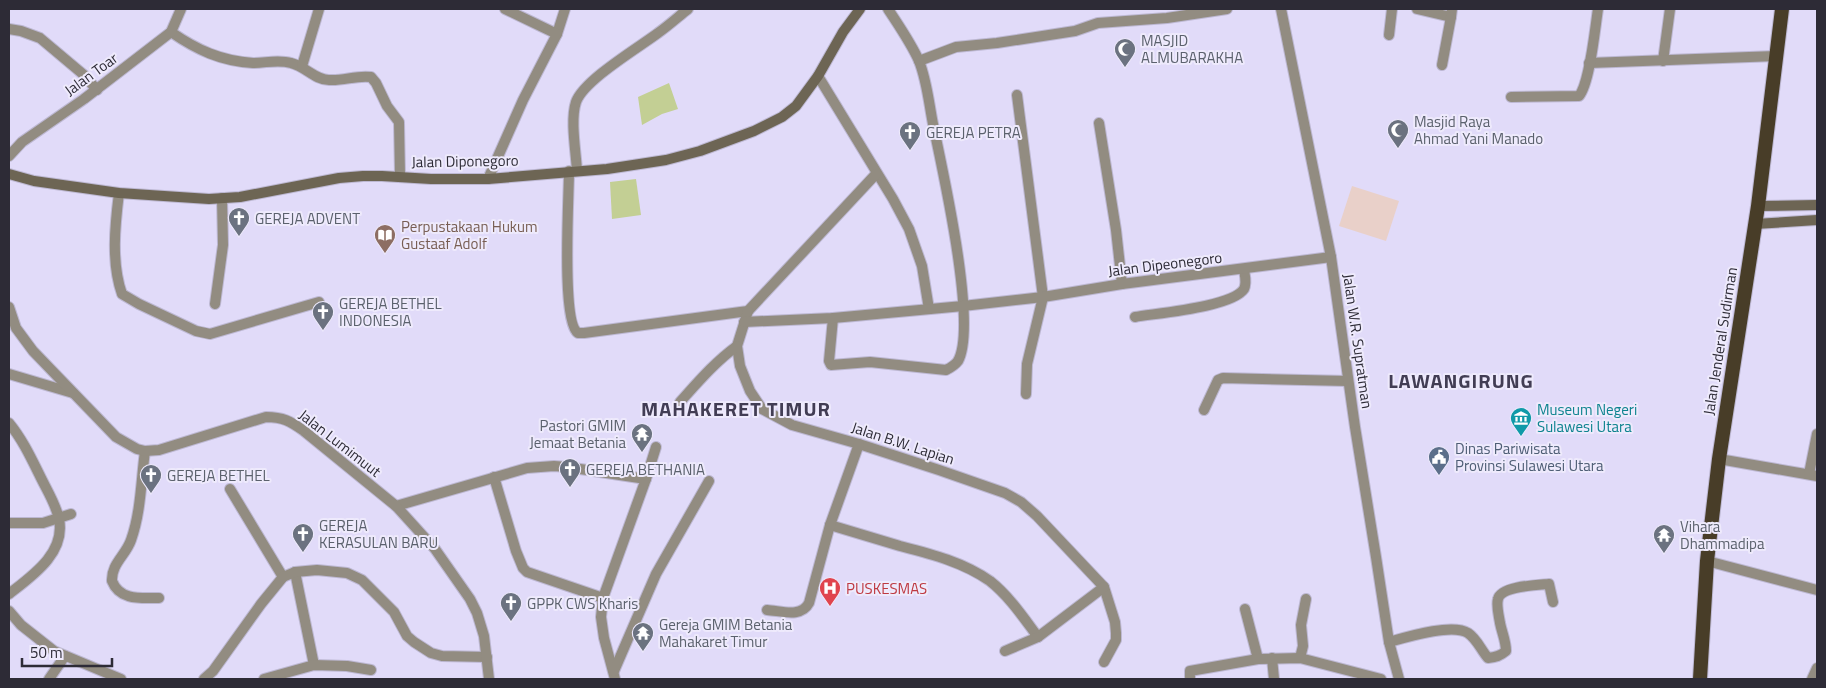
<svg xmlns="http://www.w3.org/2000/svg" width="1826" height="688" viewBox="0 0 1826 688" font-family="'Titillium Web',sans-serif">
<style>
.education{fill:#e9d0c9}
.green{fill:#c3cf94}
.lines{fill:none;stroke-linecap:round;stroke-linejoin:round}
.minor-casing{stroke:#bdb8d2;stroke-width:12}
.tertiary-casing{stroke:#bdb8d2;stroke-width:12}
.secondary-casing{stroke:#bdb8d2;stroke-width:12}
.trunk-casing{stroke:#bdb8d2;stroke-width:16}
.minor{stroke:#928c81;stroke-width:10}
.tertiary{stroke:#928c81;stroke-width:10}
.secondary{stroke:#6d6554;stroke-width:10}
.trunk{stroke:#483d28;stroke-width:14}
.labels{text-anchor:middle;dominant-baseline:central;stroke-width:4;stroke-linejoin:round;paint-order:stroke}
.worship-label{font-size:15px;fill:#5b616d;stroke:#eeeafc;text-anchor:start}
.street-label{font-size:15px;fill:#2d2b36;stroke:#eeeafc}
.education-label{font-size:15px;fill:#785e54;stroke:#eeeafc;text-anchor:start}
.culture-label{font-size:15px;fill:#0d838f;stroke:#eeeafc;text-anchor:start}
.service-label{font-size:15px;fill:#4e5e75;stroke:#eeeafc;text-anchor:start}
.health-label{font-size:15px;fill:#be3a42;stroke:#eeeafc;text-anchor:start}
.district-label{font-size:20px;font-weight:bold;letter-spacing:1px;fill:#423d54;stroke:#eeeafc}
</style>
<rect width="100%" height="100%" fill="#e1dbf9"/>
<!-- education -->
<polygon class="education" points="1352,186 1399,201 1386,241 1339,226"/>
<!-- green -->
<g class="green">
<polygon points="669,83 678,109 662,114 642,125 638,97"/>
<polygon points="636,179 641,215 612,219 610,182"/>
</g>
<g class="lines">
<!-- minor casing -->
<g class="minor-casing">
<g id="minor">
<polyline points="1417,9 1451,17 1452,9"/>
<polyline points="9,29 21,31 40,38 84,75 97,90"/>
<path d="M171 32C197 50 221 61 253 63 266 63 278 59 291 63 305 66 315 80 329 80 344 81 356 75 371 77L376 83 387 106 399 122 400 176"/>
<polyline points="557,34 565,9"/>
<polyline points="1389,35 1392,9"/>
<polyline points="919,61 956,47 997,43 1075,31 1098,23 1167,18 1227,9"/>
<polyline points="1663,61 1670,9"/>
<polyline points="1589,63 1776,56"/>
<polyline points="1442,65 1451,17"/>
<polyline points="302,66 319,9"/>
<polyline points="818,76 893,199 909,229 922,266 929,309"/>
<polyline points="1017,95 1043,297 1027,364 1026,394"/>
<path d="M1511 97 1579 96C1590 83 1595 28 1598 9"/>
<polyline points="1099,123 1116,230 1122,284"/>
<path d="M569 171C569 197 561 322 578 333H584L748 311 876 174"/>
<path d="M577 171C576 152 570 120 576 102 584 80 638 48 658 33 668 26 678 17 688 9"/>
<polyline points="488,179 523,100 557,34 505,9"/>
<path d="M119 193C115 225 111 263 122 294L139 304 196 331 210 334 319 302"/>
<polyline points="215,304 223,245 222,198"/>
<polyline points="748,311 737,346 740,366 750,391 762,409 792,425 859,444 939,470 1005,493 1021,502 1037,516 1104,587 1115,622 1116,633 1116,640 1104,662"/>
<path d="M1135 317C1158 313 1232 307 1244 289 1247 283 1245 276 1244 270"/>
<path d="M833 318 829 361 831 365 870 362 946 370C950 368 955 365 958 361 978 325 942 168 933 124 929 104 927 81 919 61 911 43 899 26 888 9"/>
<polyline points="744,322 833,318 963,306 1043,297 1122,284 1331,257"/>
<polyline points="9,374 73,393"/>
<path d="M680 402C698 382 715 362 737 346"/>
<polyline points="1204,410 1218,380 1223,378 1348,381"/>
<path d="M9 423C23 440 32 460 42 480 48 492 56 505 59 519 66 553 32 576 9 594"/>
<path d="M145 451C141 481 141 512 131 540 126 555 111 564 112 581 120 601 141 598 159 598"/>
<polyline points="1719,459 1817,476"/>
<polyline points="1809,474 1817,434"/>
<polyline points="494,477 516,551 523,568 527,572 603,598"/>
<polyline points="646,479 656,447"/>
<polyline points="230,489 283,577"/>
<polyline points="396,506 527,468 554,466 567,467 646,479 603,598 601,617 604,638 615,679"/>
<polyline points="9,523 43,523 71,514"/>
<path d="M830 525C853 532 877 539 900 546 931 554 963 562 990 581 1009 596 1023 617 1038 637L1104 587"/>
<polyline points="1707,561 1817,590"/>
<polyline points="295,572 314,665"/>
<polyline points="1245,609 1258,659"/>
<path d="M767 610C782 611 801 618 809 603L830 525 859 444"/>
<polyline points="9,611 21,625 54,651 121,679"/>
<path d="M1389 642C1407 637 1452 623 1468 633 1477 639 1481 650 1488 658 1496 657 1500 656 1506 651 1506 641 1502 633 1500 623 1499 616 1496 606 1498 599 1501 586 1538 585 1549 584L1553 602"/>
<polyline points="1005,651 1038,637"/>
<polyline points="1272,658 1274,679"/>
<polyline points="1300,658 1303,646 1301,625 1306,599"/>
<polyline points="614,671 656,574 709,481"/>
<polyline points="1190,677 1190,671 1258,659 1300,658 1381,679"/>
<polyline points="49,679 65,656"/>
<polyline points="204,679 213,671 261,604 283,577 295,572 317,570 347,573 362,580 394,612 407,636 414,642 431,653 442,656 487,657"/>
<polyline points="264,679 314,665 347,666 371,670"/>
<polyline points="1812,679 1817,668"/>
</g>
</g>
<!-- tertiary casing -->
<g class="tertiary-casing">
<g id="tertiary">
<polyline points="1281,9 1331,257 1355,427 1376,557 1389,642 1399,679"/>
<polyline points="9,156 22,142 84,99 171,32 181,9"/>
<path d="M9 307 16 328 33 351 116 437 137 449 145 451 159 450 266 417C283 417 290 421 304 431L396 506 435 549 470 599 477 613 484 636 489 679"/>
</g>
</g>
<!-- secondary casing -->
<g class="secondary-casing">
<g id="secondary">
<polyline points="9,174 34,181 119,193 209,199 240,197 339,178 363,176 382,176 431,179 488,179 607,169 666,160 700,151 754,131 782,117 796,106 818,76 843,32 860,9"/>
<polyline points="1758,206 1817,205"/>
<polyline points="1755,224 1817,220"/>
</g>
</g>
<!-- trunk casing -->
<g class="trunk-casing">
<polyline id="trunk" points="1700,679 1707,561 1719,459 1758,206 1782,9"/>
</g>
<!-- minor -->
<use href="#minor" class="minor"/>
<!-- tertiary -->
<use href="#tertiary" class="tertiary"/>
<!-- secondary -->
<use href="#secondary" class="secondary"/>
<!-- trunk -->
<use href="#trunk" class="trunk"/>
</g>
<!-- icons -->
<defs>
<g id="mosque-pin" transform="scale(1.125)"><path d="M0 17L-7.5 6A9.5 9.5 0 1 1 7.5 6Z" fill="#6b7280" stroke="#eeeafc"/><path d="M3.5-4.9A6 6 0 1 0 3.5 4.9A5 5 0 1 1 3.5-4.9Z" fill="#fff"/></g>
<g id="church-pin" transform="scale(1.125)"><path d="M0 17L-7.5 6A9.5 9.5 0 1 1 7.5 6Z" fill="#6b7280" stroke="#eeeafc"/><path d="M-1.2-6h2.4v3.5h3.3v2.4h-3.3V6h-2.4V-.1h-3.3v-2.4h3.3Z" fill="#fff"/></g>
<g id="library-pin" transform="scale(1.125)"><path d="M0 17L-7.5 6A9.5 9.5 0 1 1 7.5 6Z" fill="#8d6e63" stroke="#eeeafc"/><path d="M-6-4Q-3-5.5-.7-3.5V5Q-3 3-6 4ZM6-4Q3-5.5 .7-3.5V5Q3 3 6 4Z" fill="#fff"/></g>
<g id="museum-pin" transform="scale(1.125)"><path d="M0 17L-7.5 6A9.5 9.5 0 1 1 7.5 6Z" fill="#0f9aa8" stroke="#eeeafc"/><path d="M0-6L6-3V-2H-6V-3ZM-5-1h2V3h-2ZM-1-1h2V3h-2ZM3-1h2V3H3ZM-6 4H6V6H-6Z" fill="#fff"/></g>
<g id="temple-pin" transform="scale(1.125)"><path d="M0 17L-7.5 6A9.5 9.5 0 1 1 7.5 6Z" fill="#6b7280" stroke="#eeeafc"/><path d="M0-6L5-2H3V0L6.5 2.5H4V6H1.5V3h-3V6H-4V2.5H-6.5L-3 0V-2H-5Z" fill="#fff"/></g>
<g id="civic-pin" transform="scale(1.125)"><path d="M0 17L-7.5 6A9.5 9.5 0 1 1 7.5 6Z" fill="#5c6f8a" stroke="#eeeafc"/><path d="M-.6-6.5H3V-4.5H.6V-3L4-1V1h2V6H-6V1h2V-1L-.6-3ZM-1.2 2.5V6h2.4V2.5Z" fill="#fff"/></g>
<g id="hospital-pin" transform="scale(1.125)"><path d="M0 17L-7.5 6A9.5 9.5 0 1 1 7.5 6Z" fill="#e0444e" stroke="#eeeafc"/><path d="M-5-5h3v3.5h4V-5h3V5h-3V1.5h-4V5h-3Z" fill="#fff"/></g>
</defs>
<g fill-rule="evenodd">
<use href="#mosque-pin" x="1125" y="49"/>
<use href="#mosque-pin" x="1398" y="130"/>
<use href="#church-pin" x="910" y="132"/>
<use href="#church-pin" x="239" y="218"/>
<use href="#library-pin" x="385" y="235"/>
<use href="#church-pin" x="323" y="312"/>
<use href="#museum-pin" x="1521" y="418"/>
<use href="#temple-pin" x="642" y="434"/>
<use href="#civic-pin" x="1439" y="457"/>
<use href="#church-pin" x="570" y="469"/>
<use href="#church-pin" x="151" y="475"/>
<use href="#church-pin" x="303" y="534"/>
<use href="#temple-pin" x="1664" y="535"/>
<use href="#hospital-pin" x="830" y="588"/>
<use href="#church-pin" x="511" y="603"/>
<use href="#temple-pin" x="643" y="633"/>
</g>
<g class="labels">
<!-- worship labels -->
<g class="worship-label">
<text x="1141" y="40">MASJID<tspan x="1141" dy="17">ALMUBARAKHA</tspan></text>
<text x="1414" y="121">Masjid Raya<tspan x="1414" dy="17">Ahmad Yani Manado</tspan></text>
<text x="926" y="132">GEREJA PETRA</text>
<text x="255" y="218">GEREJA ADVENT</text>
<text x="339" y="303">GEREJA BETHEL<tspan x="339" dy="17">INDONESIA</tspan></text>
<text x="626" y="425" text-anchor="end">Pastori GMIM<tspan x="626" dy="17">Jemaat Betania</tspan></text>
<text x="586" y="469">GEREJA BETHANIA</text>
<text x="167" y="475">GEREJA BETHEL</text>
<text x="319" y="525">GEREJA<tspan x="319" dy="17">KERASULAN BARU</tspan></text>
<text x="1680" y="526">Vihara<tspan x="1680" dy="17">Dhammadipa</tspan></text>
<text x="527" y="603">GPPK CWS Kharis</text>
<text x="659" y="624">Gereja GMIM Betania<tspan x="659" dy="17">Mahakaret Timur</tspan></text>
</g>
<!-- street labels -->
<g class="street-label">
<text transform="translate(91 74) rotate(-36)">Jalan Toar</text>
<text transform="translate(465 161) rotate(-1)">Jalan Diponegoro</text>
<text transform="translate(1165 264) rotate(-7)">Jalan Dipeonegoro</text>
<text transform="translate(1358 341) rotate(82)">Jalan W.R. Supratman</text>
<text transform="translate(1720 341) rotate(-81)">Jalan Jenderal Sudirman</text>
<text transform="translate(340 443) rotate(38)">Jalan Lumimuut</text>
<text transform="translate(903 443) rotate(18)">Jalan B.W. Lapian</text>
</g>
<!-- education labels -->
<g class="education-label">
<text x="401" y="226">Perpustakaan Hukum<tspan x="401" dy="17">Gustaaf Adolf</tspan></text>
</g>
<!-- culture labels -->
<g class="culture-label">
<text x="1537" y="409">Museum Negeri<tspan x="1537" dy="17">Sulawesi Utara</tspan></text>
</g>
<!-- service labels -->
<g class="service-label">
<text x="1455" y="448">Dinas Pariwisata<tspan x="1455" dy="17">Provinsi Sulawesi Utara</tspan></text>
</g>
<!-- health labels -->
<g class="health-label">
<text x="846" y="588">PUSKESMAS</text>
</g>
<!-- district labels -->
<g class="district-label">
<text x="1461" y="380">LAWANGIRUNG</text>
<text x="736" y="408">MAHAKERET TIMUR</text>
</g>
</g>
<!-- border -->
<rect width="1826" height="688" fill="none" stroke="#2d2b36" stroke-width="20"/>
<!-- scale -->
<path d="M22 658v8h90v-8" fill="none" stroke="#2d2b36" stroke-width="2.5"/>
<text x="30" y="658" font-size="15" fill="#2d2b36" stroke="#eeeafc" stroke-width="4" paint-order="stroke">50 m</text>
</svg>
